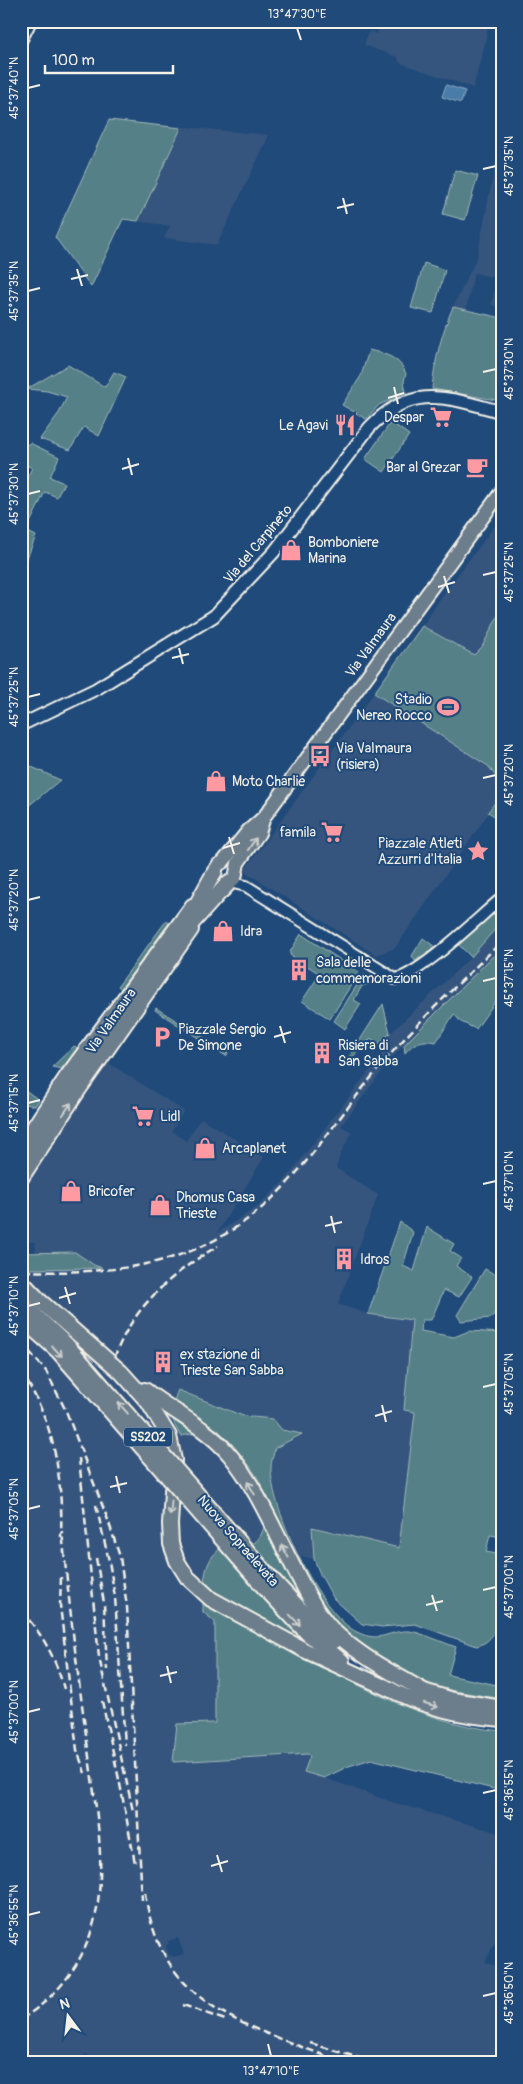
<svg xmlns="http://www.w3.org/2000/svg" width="523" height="2084" viewBox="0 0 523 2084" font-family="Pangolin,sans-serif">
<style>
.built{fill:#34557e;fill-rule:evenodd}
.green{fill:#558088;stroke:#a4b8b8}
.water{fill:#4a7ba8;stroke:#8eaac2}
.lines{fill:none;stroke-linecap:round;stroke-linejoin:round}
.tertiary-casing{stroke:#f4f1e8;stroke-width:14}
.secondary-casing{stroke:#f4f1e8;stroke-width:15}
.primary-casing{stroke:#f4f1e8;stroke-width:16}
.trunk-casing{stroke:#f4f1e8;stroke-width:18}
.tertiary{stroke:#1f4a7a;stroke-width:10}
.secondary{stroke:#1f4a7a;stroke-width:11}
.primary{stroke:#6c7d8b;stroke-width:12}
.trunk{stroke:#6c7d8b;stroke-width:14}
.rail{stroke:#f4f1e8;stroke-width:2.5;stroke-dasharray:8 4;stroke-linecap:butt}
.trunk-bridge-casing{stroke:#f4f1e8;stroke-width:18;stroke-linecap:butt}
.trunk-bridge{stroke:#6c7d8b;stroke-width:14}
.oneway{stroke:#cbcecc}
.ticks{fill:none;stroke:#f4f1e8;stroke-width:2}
.labels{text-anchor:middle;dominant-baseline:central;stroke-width:4;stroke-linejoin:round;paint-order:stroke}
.shield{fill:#1f4a7a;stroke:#b4bfc7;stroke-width:1}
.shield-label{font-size:12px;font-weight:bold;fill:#f4f1e8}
.poi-label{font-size:14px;fill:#f4f1e8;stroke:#1f4a7a;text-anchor:start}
.street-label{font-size:14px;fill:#f4f1e8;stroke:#1f4a7a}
.neatline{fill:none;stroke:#f4f1e8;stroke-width:2}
.ticks-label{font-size:12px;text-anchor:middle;fill:#f4f1e8}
</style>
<rect width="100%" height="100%" fill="#1f4a7a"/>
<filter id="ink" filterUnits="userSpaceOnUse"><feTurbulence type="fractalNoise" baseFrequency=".02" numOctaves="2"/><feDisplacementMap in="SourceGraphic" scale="10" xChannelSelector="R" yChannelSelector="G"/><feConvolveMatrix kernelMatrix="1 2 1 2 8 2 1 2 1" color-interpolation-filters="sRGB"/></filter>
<g filter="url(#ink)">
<!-- built -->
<g class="built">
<polygon points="381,21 488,21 487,35 473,88 400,63 397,57 364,45 369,31 377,34"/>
<polygon points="109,120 269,135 217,245 164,238 170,226 123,219 91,287 55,237"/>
<polygon points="497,155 502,156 502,293 498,307 491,305 497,278 474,273 466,310 453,307 477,257"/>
<polygon points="502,516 502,608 482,647 474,655 422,626 442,596"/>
<polygon points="374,693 488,766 498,779 499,798 395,948 376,955 244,871"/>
<path d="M502 921V947L395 1054 341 1126 352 1132 341 1153 336 1168 378 1195 338 1304 368 1314 412 1319 405 1410 415 1411 399 1549 313 1527 314 1559 300 1556 282 1519 273 1484 271 1467 275 1448 301 1434 282 1430 273 1419 243 1416 178 1391 173 1402V1424L182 1436 217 1429 239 1451 261 1485 268 1509 263 1532 254 1543 249 1545 215 1622V1723L173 1761 308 1754 325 1778 392 1802 499 1833 493 1862 502 1859V1928L485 1962 502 1968V2063H106L85 2054 82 2063H21V1269L100 1268 75 1252 36 1253 35 1242H22L21 1190 79 1099 107 1062 184 1111 172 1131 186 1141 201 1118 264 1157 217 1233 257 1207 286 1179 384 1051 378 1045 471 957ZM178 1938 184 1954 173 1957 172 1955 169 1956 166 1945 169 1944 168 1941Z"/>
</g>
<!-- green -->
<g class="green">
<polygon points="109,120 181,128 138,221 123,219 91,287 55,237"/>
<polygon points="455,170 478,176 465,220 443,214"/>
<polygon points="424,263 445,270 433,313 411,308"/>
<path d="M453 307 502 318V401L432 389C434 362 442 332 453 307Z"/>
<path d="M369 350C385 354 400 357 406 374L404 381 406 393 379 405 366 419 342 405 361 376Z"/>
<polygon points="68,365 105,387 114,372 126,377 99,436 84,427 70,450 40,439 59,413 67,397 47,391 27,389"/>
<polygon points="391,422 409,435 384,472 365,459"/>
<polygon points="30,443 59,457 50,477 64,483 57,497 45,492 26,531 36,536 21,573 21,489 32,468 21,462 21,448"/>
<path d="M502 608V821L488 812C503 793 504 785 488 766L374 693 422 626 474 655 482 647Z"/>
<polygon points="21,762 60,780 21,812"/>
<polygon points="502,904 502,921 471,957 456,942"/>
<polygon points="166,921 169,923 121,989 118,986"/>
<polygon points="301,934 359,972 330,1019 302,1001 320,974 290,955 290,952"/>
<polygon points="423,938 435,947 415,961 412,956"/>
<path d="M502 947V960L497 967 502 971V992L476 1029 461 1022 454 1014 436 1042C422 1039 414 1042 405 1053L404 1045Z"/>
<polygon points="364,974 369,984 362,986 354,1000 361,1004 345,1029 334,1021"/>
<polygon points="383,1004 390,1033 378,1045 371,1038 342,1068"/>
<polygon points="156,1008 228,1053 226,1056 155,1010"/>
<polygon points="74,1046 78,1048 62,1069 52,1067"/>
<polygon points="21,1087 39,1100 35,1106 21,1103"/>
<path d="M400 1222 413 1232 403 1266 414 1271 427 1227 454 1244 450 1251 461 1258 456 1266 472 1277 459 1297 444 1290 431 1320H422L421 1331 454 1337 469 1331 502 1333V1537L490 1535 486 1552 502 1555 498 1573 502 1574V1583H499L497 1596 502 1598C502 1616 497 1641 477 1646L415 1624 382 1627 362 1624 334 1599 320 1574 314 1559 312 1527 399 1548 415 1412 404 1410 412 1320 368 1314Z"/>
<polygon points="75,1252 94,1265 102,1268 21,1269 21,1253"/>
<polygon points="485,1269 502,1278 502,1303 491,1318 461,1321 457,1315"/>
<path d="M178 1390 243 1416 273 1419 282 1430 302 1434 275 1448C274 1454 271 1461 271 1467 270 1508 320 1615 357 1632 381 1644 388 1630 409 1631 420 1632 444 1643 456 1647L448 1675 502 1686V1699L450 1690 418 1680 392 1664 359 1643 340 1627 306 1580 311 1605 306 1642 262 1632C338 1674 413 1723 502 1731V1791L371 1759 349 1766 324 1778 304 1772 310 1756 308 1754 173 1762 177 1724 215 1723V1622L203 1612C203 1587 201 1551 232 1544 239 1542 247 1548 254 1543 260 1539 263 1531 265 1524 266 1519 268 1513 268 1509 266 1479 237 1449 217 1429L181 1436C170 1420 170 1409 178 1390Z"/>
</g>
<!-- water -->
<polygon class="water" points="446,85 465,91 461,103 442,97"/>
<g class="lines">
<!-- tertiary casing -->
<g class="tertiary-casing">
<g id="tertiary">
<polyline points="21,41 31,21"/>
<path d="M229 882 246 886 395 979C419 976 480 916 502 898"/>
</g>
</g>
<!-- secondary casing -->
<g class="secondary-casing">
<path id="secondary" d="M21 725 96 689 214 616 274 552 369 428C412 382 448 398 502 412"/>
</g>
<!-- primary casing -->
<g class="primary-casing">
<g id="primary">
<polyline points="211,878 218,865 223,862 248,831 264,817 502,491"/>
<polyline points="223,891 235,878 238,863 259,833 264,817"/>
<polyline points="21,1145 66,1076 192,905"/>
<polyline points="21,1180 81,1088 192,930"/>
</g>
</g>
<!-- trunk casing -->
<g class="trunk-casing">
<g id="trunk">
<polyline points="189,918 215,871"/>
<polyline points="21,1162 71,1086 176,941 229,882"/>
<polyline points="121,1372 148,1402 169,1436 174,1460 170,1524 171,1544 177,1561 187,1577 211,1599 304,1650 391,1690"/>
<path d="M145 1390C173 1412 206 1427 229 1454 256 1485 278 1539 298 1576 309 1597 320 1619 338 1635 364 1659 397 1675 427 1693"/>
<polyline points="270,1577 315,1625 334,1641"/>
<polyline points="262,1585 307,1633 342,1661"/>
<path d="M384 1686C419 1706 462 1716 502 1719"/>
<polyline points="420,1690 453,1700 502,1708"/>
</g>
</g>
<!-- tertiary -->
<use href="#tertiary" class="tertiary"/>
<!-- secondary -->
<use href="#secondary" class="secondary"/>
<!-- primary -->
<use href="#primary" class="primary"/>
<!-- trunk -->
<use href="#trunk" class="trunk"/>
<!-- rail -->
<g class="rail">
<path d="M23 1271C131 1275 215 1264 291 1179 324 1142 351 1101 383 1063 419 1020 462 981 502 941"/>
<polyline points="21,1342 46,1371 66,1411 108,1520 120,1557 127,1607 142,1900"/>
<path d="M114 1359C131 1308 173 1272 218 1246"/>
<path d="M21 1372C55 1422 63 1479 61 1537"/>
<polyline points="79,1458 99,1657 133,1811"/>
<polyline points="96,1505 109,1561 115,1597 125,1745"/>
<polyline points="96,1558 104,1603 107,1670"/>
<polyline points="61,1577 60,1605 77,1750 85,1773"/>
<path d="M21 1611C43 1634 56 1659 64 1689"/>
<polyline points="102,1701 120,1784 135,1863"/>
<path d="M145 1893C162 2011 249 2025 344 2063"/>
<polyline points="183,2005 225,2020"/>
<path d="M21 2019C57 1998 84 1962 94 1922 108 1866 95 1805 88 1749 78 1677 69 1604 62 1531"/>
<polyline points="310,2043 376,2063"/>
</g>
<!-- trunk-bridge casing -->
<g class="trunk-bridge-casing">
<g id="trunk-bridge">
<polyline points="21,1281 40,1301 121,1372"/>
<polyline points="21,1302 66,1344 270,1577"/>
<polyline points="21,1318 58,1351 262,1585"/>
</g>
</g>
<!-- trunk-bridge -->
<use href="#trunk-bridge" class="trunk-bridge"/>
</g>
<!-- one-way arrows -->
<defs><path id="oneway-shaft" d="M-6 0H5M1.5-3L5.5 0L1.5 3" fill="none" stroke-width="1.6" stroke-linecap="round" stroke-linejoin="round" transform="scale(1.25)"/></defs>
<g class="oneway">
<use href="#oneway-shaft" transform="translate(252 844) rotate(-56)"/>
<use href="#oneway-shaft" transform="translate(67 1109) rotate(-56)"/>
<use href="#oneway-shaft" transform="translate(57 1351) rotate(47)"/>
<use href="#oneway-shaft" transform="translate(123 1408) rotate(-131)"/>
<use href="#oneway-shaft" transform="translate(251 1488) rotate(-120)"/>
<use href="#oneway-shaft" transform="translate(171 1508) rotate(94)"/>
<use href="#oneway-shaft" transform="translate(285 1551) rotate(-118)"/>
<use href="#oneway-shaft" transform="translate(295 1620) rotate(46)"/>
<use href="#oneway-shaft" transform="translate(431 1705) rotate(17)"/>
</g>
</g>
<!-- ticks -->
<path class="ticks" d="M297 28 301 40M28 88 40 85M483 169 496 166M343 198 347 214M337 208 354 204M77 269 82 286M71 279 88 275M28 291 40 288M483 372 496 369M394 387 398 404M388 398 404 393M128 458 132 475M122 469 139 464M28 494 40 491M483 575 496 572M444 576 449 593M438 587 455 582M179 648 183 664M172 658 189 654M28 697 40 694M483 778 496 775M229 837 234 854M223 848 240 843M28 900 40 897M483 981 496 978M280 1026 285 1043M274 1037 291 1032M28 1103 40 1100M483 1184 496 1181M331 1216 335 1233M325 1226 342 1222M65 1287 70 1304M59 1298 76 1293M28 1306 40 1303M483 1387 496 1384M382 1405 386 1422M375 1416 392 1411M116 1476 120 1493M110 1487 127 1483M28 1509 40 1506M483 1590 496 1587M432 1595 437 1611M426 1605 443 1601M167 1666 171 1683M160 1676 177 1672M28 1712 40 1709M483 1793 496 1790M217 1855 222 1872M211 1866 228 1861M28 1915 40 1912M483 1996 496 1993M268 2044 271 2056"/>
<!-- icons -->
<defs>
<g id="supermarket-bare" transform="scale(1.725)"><path d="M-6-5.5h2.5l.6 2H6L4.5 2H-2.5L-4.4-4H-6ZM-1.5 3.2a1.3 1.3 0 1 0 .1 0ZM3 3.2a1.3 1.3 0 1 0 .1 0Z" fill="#ff9aa2" stroke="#1f4a7a" stroke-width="2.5" paint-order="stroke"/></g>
<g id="restaurant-bare" transform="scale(1.725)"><path d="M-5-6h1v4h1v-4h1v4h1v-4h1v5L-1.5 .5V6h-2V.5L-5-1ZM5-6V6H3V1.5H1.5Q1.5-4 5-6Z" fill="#ff9aa2" stroke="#1f4a7a" stroke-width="2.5" paint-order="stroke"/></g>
<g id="cafe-bare" transform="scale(1.725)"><path d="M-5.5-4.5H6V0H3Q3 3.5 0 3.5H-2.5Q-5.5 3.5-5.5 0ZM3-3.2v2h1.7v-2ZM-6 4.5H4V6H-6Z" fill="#ff9aa2" stroke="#1f4a7a" stroke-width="2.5" paint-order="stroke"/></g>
<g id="shop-bare" transform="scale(1.725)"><path d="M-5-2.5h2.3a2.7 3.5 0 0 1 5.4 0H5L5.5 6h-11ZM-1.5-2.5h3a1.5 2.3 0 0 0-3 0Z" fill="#ff9aa2" stroke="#1f4a7a" stroke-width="2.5" paint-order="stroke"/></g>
<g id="stadium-bare" transform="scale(1.725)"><path d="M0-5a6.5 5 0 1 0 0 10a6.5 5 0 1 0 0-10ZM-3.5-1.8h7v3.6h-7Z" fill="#ff9aa2" stroke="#1f4a7a" stroke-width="2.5" paint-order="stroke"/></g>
<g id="bus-bare" transform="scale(1.725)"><path d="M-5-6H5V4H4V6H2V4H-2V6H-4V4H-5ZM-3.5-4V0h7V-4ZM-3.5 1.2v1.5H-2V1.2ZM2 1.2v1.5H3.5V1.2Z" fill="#ff9aa2" stroke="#1f4a7a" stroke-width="2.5" paint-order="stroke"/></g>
<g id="sight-bare" transform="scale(1.725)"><path d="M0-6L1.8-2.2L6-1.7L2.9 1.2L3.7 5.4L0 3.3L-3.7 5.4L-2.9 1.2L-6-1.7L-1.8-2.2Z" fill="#ff9aa2" stroke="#1f4a7a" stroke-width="2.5" paint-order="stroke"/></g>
<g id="building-bare" transform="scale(1.725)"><path d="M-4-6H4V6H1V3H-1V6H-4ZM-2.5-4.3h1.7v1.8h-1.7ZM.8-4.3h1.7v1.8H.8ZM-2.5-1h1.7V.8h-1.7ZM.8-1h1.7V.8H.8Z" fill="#ff9aa2" stroke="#1f4a7a" stroke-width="2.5" paint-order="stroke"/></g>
<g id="parking-bare" transform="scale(1.725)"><path d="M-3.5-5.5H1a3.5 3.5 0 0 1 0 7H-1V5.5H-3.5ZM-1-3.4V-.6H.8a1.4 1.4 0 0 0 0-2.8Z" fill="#ff9aa2" stroke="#1f4a7a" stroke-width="2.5" paint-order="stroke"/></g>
</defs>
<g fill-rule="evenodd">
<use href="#supermarket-bare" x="441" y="417"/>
<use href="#restaurant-bare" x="345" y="425"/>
<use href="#cafe-bare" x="477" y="467"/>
<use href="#shop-bare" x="291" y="550"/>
<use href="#stadium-bare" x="448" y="707"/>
<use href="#bus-bare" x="320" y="756"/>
<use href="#shop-bare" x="216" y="781"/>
<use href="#supermarket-bare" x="332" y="832"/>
<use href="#sight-bare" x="478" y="851"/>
<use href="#shop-bare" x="223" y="931"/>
<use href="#building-bare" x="299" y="970"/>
<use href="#parking-bare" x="162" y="1037"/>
<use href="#building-bare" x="322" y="1053"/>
<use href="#supermarket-bare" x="143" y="1116"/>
<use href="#shop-bare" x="205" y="1148"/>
<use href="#shop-bare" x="71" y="1191"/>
<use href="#shop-bare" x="160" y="1205"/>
<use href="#building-bare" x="344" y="1259"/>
<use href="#building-bare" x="163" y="1362"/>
</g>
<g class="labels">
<!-- shield labels -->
<rect class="shield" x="124" y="1427.5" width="48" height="19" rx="4"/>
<g class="shield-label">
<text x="148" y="1437">SS202</text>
</g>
<!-- poi labels -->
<g class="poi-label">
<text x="424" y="417" text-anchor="end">Despar</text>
<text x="328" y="425" text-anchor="end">Le Agavi</text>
<text x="461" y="467" text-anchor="end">Bar al Grezar</text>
<text x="308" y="542">Bomboniere<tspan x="308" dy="16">Marina</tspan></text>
<text x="432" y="699" text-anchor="end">Stadio<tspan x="432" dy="16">Nereo Rocco</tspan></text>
<text x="336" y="748">Via Valmaura<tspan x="336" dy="16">(risiera)</tspan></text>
<text x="232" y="781">Moto Charlie</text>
<text x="316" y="832" text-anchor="end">famila</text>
<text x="462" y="843" text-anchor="end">Piazzale Atleti<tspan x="462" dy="16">Azzurri d'Italia</tspan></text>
<text x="240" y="931">Idra</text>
<text x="316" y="962">Sala delle<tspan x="316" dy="16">commemorazioni</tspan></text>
<text x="178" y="1029">Piazzale Sergio<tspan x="178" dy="16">De Simone</tspan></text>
<text x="338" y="1045">Risiera di<tspan x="338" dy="16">San Sabba</tspan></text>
<text x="160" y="1116">Lidl</text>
<text x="222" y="1148">Arcaplanet</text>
<text x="88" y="1191">Bricofer</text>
<text x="176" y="1197">Dhomus Casa<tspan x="176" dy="16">Trieste</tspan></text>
<text x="360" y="1259">Idros</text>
<text x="180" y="1354">ex stazione di<tspan x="180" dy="16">Trieste San Sabba</tspan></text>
</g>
<!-- street labels -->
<g class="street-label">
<text transform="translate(258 544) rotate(-50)">Via del Carpineto</text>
<text transform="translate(371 645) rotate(-54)">Via Valmaura</text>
<text transform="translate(111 1021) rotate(-55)">Via Valmaura</text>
<text transform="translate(238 1541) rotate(49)">Nuova Sopraelevata</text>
</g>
</g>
<!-- margin -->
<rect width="523" height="2084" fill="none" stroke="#1f4a7a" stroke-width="55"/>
<!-- north arrow -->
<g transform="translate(68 2016) rotate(345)" stroke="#1f4a7a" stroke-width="4" paint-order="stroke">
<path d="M0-4L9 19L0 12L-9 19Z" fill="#f4f1e8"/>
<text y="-8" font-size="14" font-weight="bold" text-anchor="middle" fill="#f4f1e8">N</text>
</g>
<!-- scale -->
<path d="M45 65v8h128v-8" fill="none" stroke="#f4f1e8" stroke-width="2.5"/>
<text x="52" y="65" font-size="15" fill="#f4f1e8" stroke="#1f4a7a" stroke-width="4" paint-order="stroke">100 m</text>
<rect x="28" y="28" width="468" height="2028" class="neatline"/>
<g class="ticks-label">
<text x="297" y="18">13°47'30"E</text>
<text transform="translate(14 88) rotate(-90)" y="4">45°37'40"N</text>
<text transform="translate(509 166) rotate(-90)" y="4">45°37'35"N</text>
<text transform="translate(14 291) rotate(-90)" y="4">45°37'35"N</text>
<text transform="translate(509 369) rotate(-90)" y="4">45°37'30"N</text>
<text transform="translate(14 494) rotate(-90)" y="4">45°37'30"N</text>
<text transform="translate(509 572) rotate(-90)" y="4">45°37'25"N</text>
<text transform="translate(14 697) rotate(-90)" y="4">45°37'25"N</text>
<text transform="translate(509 775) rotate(-90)" y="4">45°37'20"N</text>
<text transform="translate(14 900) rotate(-90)" y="4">45°37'20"N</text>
<text transform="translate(509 978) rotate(-90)" y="4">45°37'15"N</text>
<text transform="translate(14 1103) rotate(-90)" y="4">45°37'15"N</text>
<text transform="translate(509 1181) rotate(-90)" y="4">45°37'10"N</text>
<text transform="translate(14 1306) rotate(-90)" y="4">45°37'10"N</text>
<text transform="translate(509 1384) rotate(-90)" y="4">45°37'05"N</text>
<text transform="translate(14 1509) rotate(-90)" y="4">45°37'05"N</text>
<text transform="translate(509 1587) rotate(-90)" y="4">45°37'00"N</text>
<text transform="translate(14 1712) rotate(-90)" y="4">45°37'00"N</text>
<text transform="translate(509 1790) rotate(-90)" y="4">45°36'55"N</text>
<text transform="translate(14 1915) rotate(-90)" y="4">45°36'55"N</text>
<text transform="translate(509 1993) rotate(-90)" y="4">45°36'50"N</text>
<text x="271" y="2075">13°47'10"E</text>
</g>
</svg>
